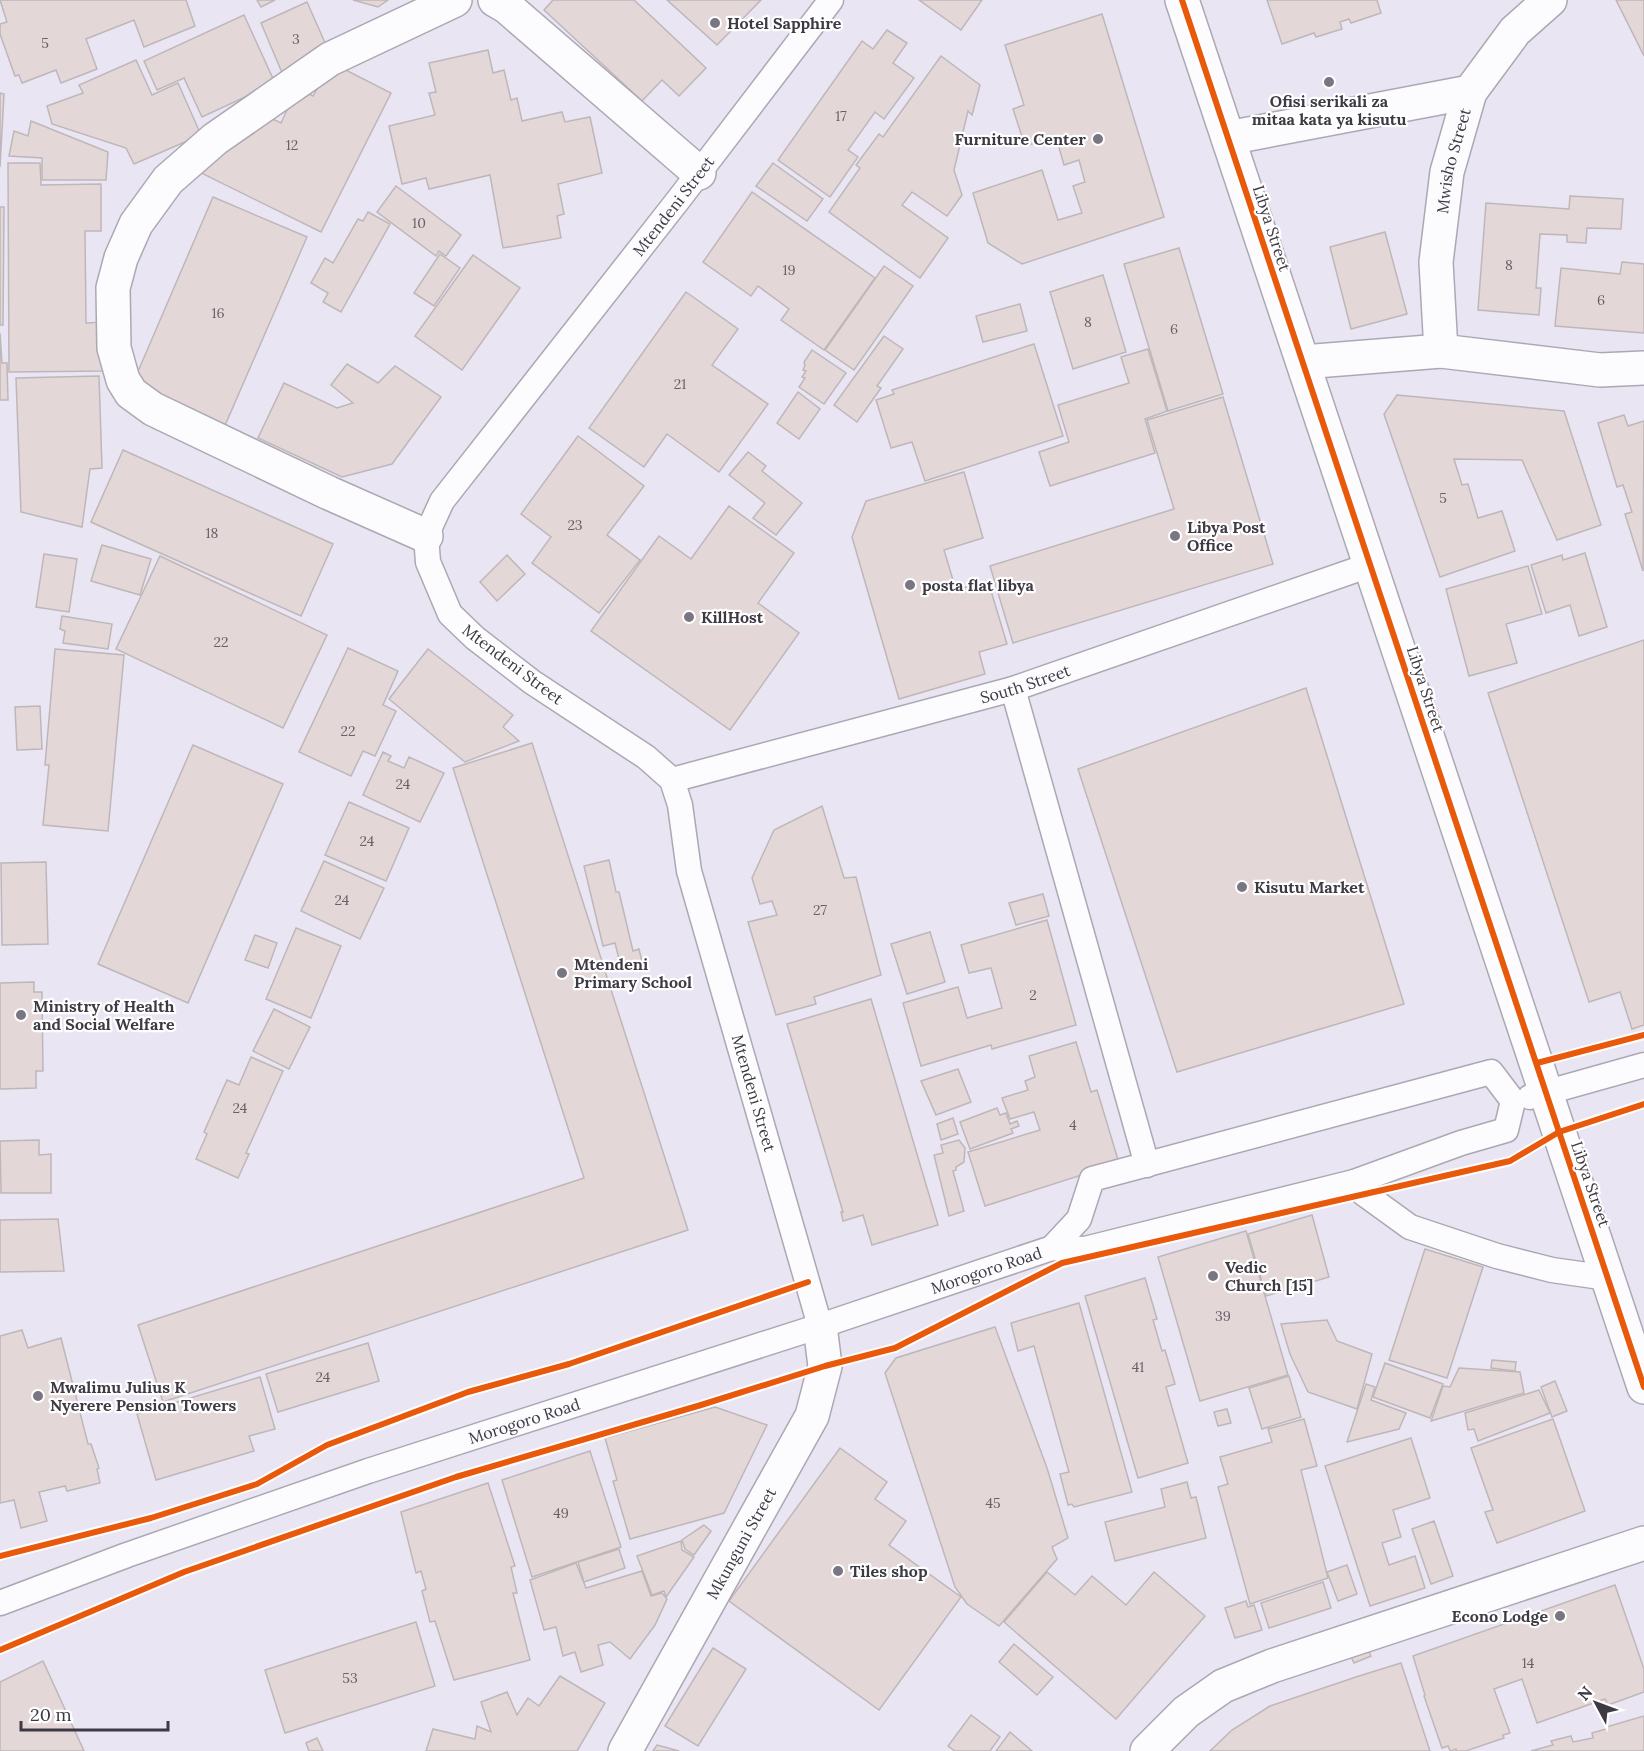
<svg xmlns="http://www.w3.org/2000/svg" width="1644" height="1751" viewBox="0 0 1644 1751" font-family="Lora,serif">
<style>
.building{fill:#e4d7d8;stroke:#beb7ba;stroke-width:1.5}
.lines{fill:none;stroke-linecap:round;stroke-linejoin:round}
.lane-casing{stroke:#aca8b3;stroke-width:27}
.street-casing{stroke:#aca8b3;stroke-width:36}
.lane{stroke:#fcfbfd;stroke-width:24}
.street{stroke:#fcfbfd;stroke-width:33}
.cycleway-casing{stroke:#fff;stroke-width:10}
.cycleway{stroke:#e8590c;stroke-width:6}
.poi-dot{fill:#7a7681;stroke:#fff;stroke-width:2}
.labels{text-anchor:middle;dominant-baseline:central;stroke-width:4.5;stroke-linejoin:round;paint-order:stroke}
.number-label{font-size:14px;fill:#686169}
.poi-label{font-size:16px;font-weight:bold;fill:#3e3a44;stroke:#fff;text-anchor:start}
.street-label{font-size:16px;fill:#3e3a44;stroke:#fff}
</style>
<rect width="100%" height="100%" fill="#e9e5f2"/>
<!-- building -->
<g class="building">
<polygon points="0,0 186,0 195,26 144,47 134,20 86,39 97,69 61,83 56,70 22,83 19,75 15,76 0,34 0,24 7,22"/>
<polygon points="257,0 275,0 261,7"/>
<polygon points="353,0 388,0 378,7"/>
<polygon points="553,0 634,0 706,68 679,96 662,80 642,101 544,10"/>
<polygon points="667,0 761,0 717,45"/>
<polygon points="919,0 982,0 961,30"/>
<polygon points="1267,0 1377,0 1381,13 1351,23 1349,19 1340,22 1342,29 1316,37 1314,33 1282,44"/>
<polygon points="1616,0 1644,0 1644,56"/>
<polygon points="307,2 330,54 283,75 261,23"/>
<polygon points="1102,14 1164,217 1022,264 988,243 973,193 1042,170 1058,220 1082,213 1073,186 1085,182 1079,160 1064,165 1056,137 1025,146 1013,109 1024,105 1005,45"/>
<polygon points="244,15 275,83 202,117 184,78 157,90 144,61"/>
<polygon points="887,30 907,43 893,63 914,78 884,119 875,112 848,150 858,157 830,197 778,160 862,41 873,49"/>
<polygon points="488,50 493,73 504,70 511,100 517,98 522,121 562,112 565,122 590,117 602,173 558,184 564,214 557,216 561,238 503,248 490,175 429,189 426,178 402,184 389,126 435,115 429,93 436,92 429,63"/>
<polygon points="941,56 980,85 972,115 968,111 954,170 962,195 947,216 912,192 902,205 948,238 920,278 829,212 860,168 856,165 879,134 883,137"/>
<polygon points="136,60 152,95 178,83 201,135 134,164 126,148 52,124 47,106 83,93 79,85"/>
<polygon points="332,63 391,93 321,232 189,167 264,115 281,123 297,88 313,96"/>
<polygon points="0,93 4,94 0,167"/>
<polygon points="31,121 108,152 106,180 42,180 42,158 9,156 14,131 28,136"/>
<polygon points="8,163 40,163 41,185 101,184 101,231 85,231 86,323 107,322 107,371 9,372"/>
<polygon points="773,163 823,199 807,221 756,186"/>
<polygon points="396,186 461,235 446,256 439,251 436,256 377,212"/>
<polygon points="752,192 875,278 824,350 781,320 789,309 758,286 751,296 703,262"/>
<polygon points="1570,196 1623,199 1621,229 1587,228 1586,243 1567,242 1567,235 1540,234 1536,288 1541,288 1539,315 1478,310 1486,203 1569,209"/>
<polygon points="213,197 307,237 223,430 130,390"/>
<polygon points="0,207 4,207 3,325 0,325"/>
<polygon points="368,212 390,224 341,312 323,302 328,293 311,283 325,258 333,263 358,219 363,221"/>
<polygon points="1385,232 1407,314 1351,329 1330,247"/>
<polygon points="1179,248 1223,394 1168,411 1124,264"/>
<polygon points="440,254 460,268 434,306 414,293"/>
<polygon points="473,255 520,288 462,370 415,336"/>
<polygon points="1622,262 1644,264 1644,333 1555,326 1561,268 1620,274"/>
<polygon points="884,266 913,286 854,370 825,350"/>
<polygon points="1103,275 1126,352 1073,369 1050,292"/>
<polygon points="686,292 738,329 712,365 768,404 719,472 667,434 644,467 589,428"/>
<polygon points="1020,304 1027,331 983,342 976,316"/>
<polygon points="0,333 2,363 7,363 8,400 0,400"/>
<polygon points="884,336 903,349 877,386 881,388 857,422 834,405"/>
<polygon points="1034,344 1063,436 925,481 912,442 891,448 876,400 894,394 892,390"/>
<polygon points="1148,349 1167,411 1145,419 1155,453 1050,486 1039,452 1069,442 1058,405 1129,383 1121,357"/>
<polygon points="812,350 846,373 824,404 799,387 805,378 802,377 806,371 803,370 805,365 804,362"/>
<polygon points="347,364 378,383 395,366 441,397 392,464 342,477 258,438 284,383 337,408 353,403 331,385"/>
<polygon points="99,376 102,468 90,469 82,527 21,512 16,378"/>
<polygon points="798,392 820,409 799,439 777,423"/>
<polygon points="1397,395 1564,411 1601,525 1557,540 1522,460 1454,459 1462,485 1468,484 1478,518 1502,511 1515,551 1440,577 1384,414"/>
<polygon points="1223,397 1273,564 1013,643 990,566 1174,509 1147,420"/>
<polygon points="1624,415 1628,426 1644,421 1643,571 1625,514 1632,512 1623,485 1617,487 1598,423"/>
<polygon points="578,436 644,486 607,535 640,560 599,613 532,563 551,537 521,514"/>
<polygon points="123,450 333,544 301,616 91,522"/>
<polygon points="748,452 766,466 762,471 802,503 776,535 753,518 765,503 729,475"/>
<polygon points="964,472 983,538 944,550 956,590 988,581 1007,644 979,652 985,674 899,699 852,537 866,501"/>
<polygon points="729,506 794,553 758,603 799,633 730,730 591,631 659,536 691,559"/>
<polygon points="102,545 151,559 140,595 91,581"/>
<polygon points="1585,553 1607,627 1579,636 1570,605 1546,613 1531,565 1562,555 1563,560"/>
<polygon points="44,554 77,559 69,612 36,607"/>
<polygon points="507,555 525,574 497,601 480,582"/>
<polygon points="160,556 327,635 283,728 116,649"/>
<polygon points="1528,566 1542,614 1506,624 1517,663 1469,676 1446,589"/>
<polygon points="62,616 112,624 108,649 63,643 65,631 60,629"/>
<polygon points="1644,640 1644,1025 1632,1029 1620,992 1589,1002 1488,693"/>
<polygon points="348,648 398,671 383,705 396,711 375,756 363,751 351,776 299,752"/>
<polygon points="55,649 124,655 108,831 43,825 49,765 45,765"/>
<polygon points="428,649 513,715 503,727 519,741 465,762 389,699"/>
<polygon points="1306,688 1404,1004 1177,1072 1078,769"/>
<polygon points="40,706 42,749 17,750 15,707"/>
<polygon points="532,743 688,1230 163,1402 138,1325 584,1178 453,768"/>
<polygon points="193,745 283,784 188,1003 98,964"/>
<polygon points="383,752 391,756 388,761 404,768 409,757 444,773 420,822 363,795"/>
<polygon points="349,802 409,828 386,881 325,855"/>
<polygon points="822,806 844,878 856,877 881,975 814,997 816,1004 776,1015 748,922 777,915 772,901 760,904 752,878 774,830"/>
<polygon points="609,860 616,892 619,892 633,951 639,949 643,966 622,971 615,943 603,946 584,866"/>
<polygon points="324,861 384,888 360,939 301,911"/>
<polygon points="46,862 48,944 2,945 1,863"/>
<polygon points="1043,894 1049,916 1016,925 1009,903"/>
<polygon points="1047,920 1076,1025 992,1049 991,1045 921,1066 903,1003 958,987 967,1018 1002,1008 991,968 969,973 961,945"/>
<polygon points="296,928 341,946 311,1018 266,999"/>
<polygon points="930,932 945,982 907,994 891,944"/>
<polygon points="255,935 277,943 268,968 245,960"/>
<polygon points="34,982 34,992 42,992 43,1071 36,1071 36,1088 0,1089 0,983"/>
<polygon points="871,999 938,1225 872,1245 863,1215 843,1221 841,1212 843,1212 787,1024"/>
<polygon points="274,1009 310,1027 289,1069 253,1051"/>
<polygon points="1076,1042 1091,1092 1097,1090 1119,1163 985,1206 968,1152 1040,1130 1034,1112 1010,1119 1002,1098 1028,1090 1025,1081 1035,1077 1029,1056"/>
<polygon points="251,1057 283,1071 246,1153 249,1154 238,1178 196,1159 207,1134 204,1132 227,1080 239,1085"/>
<polygon points="958,1069 971,1102 936,1115 921,1081"/>
<polygon points="997,1108 1000,1115 1006,1113 1010,1124 1017,1121 1019,1126 1011,1129 1013,1133 970,1149 960,1122"/>
<polygon points="953,1118 958,1134 941,1140 937,1124"/>
<polygon points="39,1140 39,1155 51,1154 51,1193 1,1193 0,1141"/>
<polygon points="959,1140 965,1148 964,1162 956,1167 956,1170 953,1171 964,1211 949,1216 934,1155 943,1153 941,1145"/>
<polygon points="1312,1215 1329,1277 1266,1296 1248,1234"/>
<polygon points="58,1219 64,1271 0,1272 0,1220"/>
<polygon points="1246,1231 1288,1375 1200,1401 1158,1257"/>
<polygon points="1425,1249 1483,1267 1447,1378 1389,1360"/>
<polygon points="1145,1278 1157,1319 1153,1320 1162,1351 1165,1350 1175,1384 1166,1387 1188,1463 1138,1478 1085,1296"/>
<polygon points="1079,1303 1132,1492 1074,1507 1072,1504 1068,1505 1060,1474 1069,1472 1034,1346 1018,1351 1011,1323"/>
<polygon points="1327,1320 1337,1341 1372,1354 1357,1409 1308,1392 1290,1354 1281,1324"/>
<polygon points="995,1327 1047,1468 1068,1538 1052,1547 1057,1559 999,1626 967,1604 955,1587 885,1373 896,1358"/>
<polygon points="22,1330 28,1348 61,1338 88,1444 91,1444 99,1468 97,1469 100,1483 67,1491 65,1486 39,1492 47,1521 21,1528 14,1500 0,1503 0,1336"/>
<polygon points="368,1343 379,1381 278,1412 266,1374"/>
<polygon points="1492,1360 1516,1362 1515,1371 1491,1368"/>
<polygon points="1385,1363 1443,1384 1430,1418 1373,1397"/>
<polygon points="1459,1368 1520,1372 1524,1393 1431,1421 1443,1386 1450,1387"/>
<polygon points="1289,1376 1301,1417 1262,1429 1249,1388"/>
<polygon points="260,1377 275,1429 249,1436 254,1451 156,1480 137,1414"/>
<polygon points="1555,1381 1567,1411 1552,1417 1541,1387"/>
<polygon points="1366,1384 1375,1387 1371,1400 1406,1413 1399,1429 1347,1442"/>
<polygon points="1539,1390 1550,1413 1478,1441 1474,1429 1468,1430 1465,1413"/>
<polygon points="715,1407 767,1425 724,1513 630,1539 613,1481 617,1480 605,1438"/>
<polygon points="1227,1409 1231,1423 1218,1426 1214,1412"/>
<polygon points="1304,1419 1317,1466 1301,1470 1328,1578 1250,1604 1218,1487 1228,1484 1220,1457 1272,1442 1268,1429"/>
<polygon points="1553,1419 1585,1511 1497,1543 1485,1512 1493,1510 1471,1448"/>
<polygon points="1411,1438 1430,1498 1393,1510 1401,1537 1382,1543 1389,1565 1415,1556 1425,1588 1370,1606 1325,1466"/>
<polygon points="840,1448 887,1482 875,1499 906,1521 889,1545 961,1597 879,1710 729,1601"/>
<polygon points="590,1451 621,1547 532,1577 502,1480"/>
<polygon points="1187,1482 1191,1498 1196,1497 1206,1538 1115,1561 1105,1522 1165,1507 1161,1489"/>
<polygon points="488,1483 515,1566 511,1567 517,1593 513,1593 530,1660 454,1680 435,1621 430,1622 422,1591 426,1589 421,1571 416,1573 401,1512"/>
<polygon points="1434,1521 1453,1576 1431,1584 1412,1529"/>
<polygon points="704,1525 711,1531 694,1555 685,1549 682,1540"/>
<polygon points="681,1541 682,1550 694,1557 666,1597 664,1591 652,1595 637,1556"/>
<polygon points="619,1549 625,1568 584,1582 578,1562"/>
<polygon points="576,1563 586,1588 642,1571 651,1596 662,1593 667,1599 655,1625 630,1659 610,1642 598,1645 603,1665 581,1672 575,1652 563,1656 556,1627 544,1630 530,1580"/>
<polygon points="1347,1565 1357,1594 1338,1601 1327,1572"/>
<polygon points="1047,1572 1075,1595 1092,1576 1126,1605 1154,1572 1205,1616 1116,1719 1004,1622"/>
<polygon points="1323,1582 1331,1608 1269,1628 1261,1603"/>
<polygon points="1615,1585 1644,1669 1644,1692 1608,1705 1605,1699 1537,1723 1522,1679 1494,1689 1510,1733 1503,1735 1504,1738 1466,1751 1456,1751 1456,1749 1450,1751 1448,1746 1442,1748 1424,1696 1425,1695 1413,1656"/>
<polygon points="1246,1601 1248,1607 1254,1605 1262,1630 1235,1638 1225,1608"/>
<polygon points="416,1622 435,1686 285,1733 265,1670"/>
<polygon points="1014,1644 1053,1677 1037,1695 999,1662"/>
<polygon points="1366,1645 1371,1656 1354,1663 1349,1652"/>
<polygon points="713,1648 746,1669 698,1746 665,1726"/>
<polygon points="43,1661 84,1751 0,1751 0,1682"/>
<polygon points="1401,1663 1430,1751 1210,1751 1232,1730 1270,1706 1359,1676"/>
<polygon points="560,1676 605,1703 577,1751 426,1751 433,1729 475,1739 477,1726 491,1732 481,1702 507,1692 517,1715 528,1698 539,1706"/>
<polygon points="971,1715 1000,1737 990,1751 955,1751 948,1746"/>
<polygon points="1644,1716 1644,1751 1531,1751 1553,1745 1551,1741 1571,1736 1573,1742 1593,1738 1592,1733 1606,1729 1606,1727"/>
<polygon points="1010,1732 1032,1751 996,1751"/>
<polygon points="317,1738 323,1751 309,1751 306,1743"/>
<polygon points="657,1745 679,1751 653,1751"/>
</g>
<g class="lines">
<!-- lane casing -->
<g class="lane-casing">
<g id="lane">
<polyline points="1013,689 1147,1165"/>
<path id="s1" d="M672 780 1013 689 1370 565"/>
<polyline points="1530,1097 1644,1065"/>
<polyline points="1354,1182 1363,1193 1410,1227 1497,1256 1552,1270 1608,1278"/>
<polyline points="1052,1248 1079,1219 1092,1179 1491,1072 1513,1101"/>
<path id="s2" d="M820 1326 689 871 680 805 672 780 646 757 532 682 475 638 450 614 428 562 426 536 442 501 679 199 831 0"/>
<path id="s3" d="M0 1603 127 1555 368 1471 820 1326 1052 1248 1085 1249 1354 1182 1461 1143 1506 1130 1513 1101"/>
</g>
</g>
<!-- street casing -->
<g class="street-casing">
<g id="street">
<polyline points="495,0 507,7 699,173"/>
<polyline points="1182,0 1644,1387"/>
<polyline points="1228,138 1470,92"/>
<path id="s4" d="M1441 351 1436 262 1447 172 1470 92 1515 31 1550 0"/>
<polyline points="1303,362 1441,351 1600,370 1644,368"/>
<polyline points="426,536 329,493 153,409 131,393 123,380 114,348 113,288 121,258 136,224 168,180 215,139 330,59 455,0"/>
<path id="s5" d="M625 1751 812 1416 825 1366 820 1326"/>
<polyline points="1147,1751 1186,1712 1223,1686 1272,1666 1644,1543"/>
</g>
</g>
<!-- lane -->
<use href="#lane" class="lane"/>
<!-- street -->
<use href="#street" class="street"/>
<!-- cycleway casing -->
<g class="cycleway-casing">
<g id="cycleway">
<polyline points="1182,0 1644,1387"/>
<polyline points="1537,1063 1644,1035"/>
<polyline points="0,1556 151,1518 257,1484 327,1445 468,1392 569,1364 808,1282"/>
<polyline points="0,1650 184,1572 456,1477 701,1405 825,1366 895,1348 1062,1263 1510,1161 1559,1132 1644,1104"/>
</g>
</g>
<!-- cycleway -->
<use href="#cycleway" class="cycleway"/>
</g>
<!-- markers -->
<g class="poi-dot">
<circle cx="715" cy="23" r="6"/>
<circle cx="1329" cy="82" r="6"/>
<circle cx="1098" cy="139" r="6"/>
<circle cx="1175" cy="536" r="6"/>
<circle cx="910" cy="585" r="6"/>
<circle cx="689" cy="617" r="6"/>
<circle cx="1242" cy="887" r="6"/>
<circle cx="562" cy="973" r="6"/>
<circle cx="21" cy="1015" r="6"/>
<circle cx="1213" cy="1276" r="6"/>
<circle cx="38" cy="1396" r="6"/>
<circle cx="838" cy="1571" r="6"/>
<circle cx="1560" cy="1616" r="6"/>
</g>
<g class="labels">
<!-- number labels -->
<g class="number-label">
<text x="296" y="39">3</text>
<text x="45" y="43">5</text>
<text x="841" y="116">17</text>
<text x="292" y="145">12</text>
<text x="419" y="223">10</text>
<text x="1509" y="265">8</text>
<text x="789" y="270">19</text>
<text x="1601" y="300">6</text>
<text x="218" y="313">16</text>
<text x="1088" y="322">8</text>
<text x="1174" y="329">6</text>
<text x="680" y="384">21</text>
<text x="1443" y="498">5</text>
<text x="575" y="525">23</text>
<text x="212" y="533">18</text>
<text x="221" y="642">22</text>
<text x="348" y="731">22</text>
<text x="403" y="784">24</text>
<text x="367" y="841">24</text>
<text x="342" y="900">24</text>
<text x="820" y="910">27</text>
<text x="1033" y="995">2</text>
<text x="240" y="1108">24</text>
<text x="1073" y="1125">4</text>
<text x="1223" y="1316">39</text>
<text x="1138" y="1367">41</text>
<text x="323" y="1377">24</text>
<text x="993" y="1503">45</text>
<text x="561" y="1513">49</text>
<text x="1528" y="1663">14</text>
<text x="350" y="1678">53</text>
</g>
<!-- poi labels -->
<g class="poi-label">
<text x="727" y="23">Hotel Sapphire</text>
<text x="1329" y="101" text-anchor="middle">Ofisi serikali za<tspan x="1329" dy="18">mitaa kata ya kisutu</tspan></text>
<text x="1086" y="139" text-anchor="end">Furniture Center</text>
<text x="1187" y="527">Libya Post<tspan x="1187" dy="18">Office</tspan></text>
<text x="922" y="585">posta flat libya</text>
<text x="701" y="617">KillHost</text>
<text x="1254" y="887">Kisutu Market</text>
<text x="574" y="964">Mtendeni<tspan x="574" dy="18">Primary School</tspan></text>
<text x="33" y="1006">Ministry of Health<tspan x="33" dy="18">and Social Welfare</tspan></text>
<text x="1225" y="1267">Vedic<tspan x="1225" dy="18">Church [15]</tspan></text>
<text x="50" y="1387">Mwalimu Julius K<tspan x="50" dy="18">Nyerere Pension Towers</tspan></text>
<text x="850" y="1571">Tiles shop</text>
<text x="1548" y="1616" text-anchor="end">Econo Lodge</text>
</g>
<!-- street labels -->
<g class="street-label">
<text stroke="none"><textPath href="#s4" startOffset="192">Mwisho Street</textPath></text>
<text stroke="none"><textPath href="#s2" startOffset="1340">Mtendeni Street</textPath></text>
<text transform="translate(1272 228) rotate(72)">Libya Street</text>
<text transform="translate(513 664) rotate(37)">Mtendeni Street</text>
<text stroke="none"><textPath href="#s1" startOffset="366">South Street</textPath></text>
<text transform="translate(1426 689) rotate(72)">Libya Street</text>
<text transform="translate(754 1093) rotate(74)">Mtendeni Street</text>
<text transform="translate(1591 1184) rotate(71)">Libya Street</text>
<text stroke="none"><textPath href="#s3" startOffset="1041">Morogoro Road</textPath></text>
<text stroke="none"><textPath href="#s3" startOffset="555">Morogoro Road</textPath></text>
<text stroke="none"><textPath href="#s5" startOffset="238">Mkunguni Street</textPath></text>
</g>
</g>
<!-- north arrow -->
<g transform="translate(1596 1703) rotate(311)" stroke="#ffffff" stroke-width="4.5" paint-order="stroke">
<path d="M0-4.5L10 22L0 15L-10 22Z" fill="#3e3a44"/>
<text y="-9" font-size="16" font-weight="bold" text-anchor="middle" fill="#3e3a44">N</text>
</g>
<!-- scale -->
<path d="M21 1721v9h147v-9" fill="none" stroke="#3e3a44" stroke-width="3"/>
<text x="30" y="1721" font-size="18" fill="#3e3a44" stroke="#ffffff" stroke-width="4.5" paint-order="stroke">20 m</text>
</svg>
